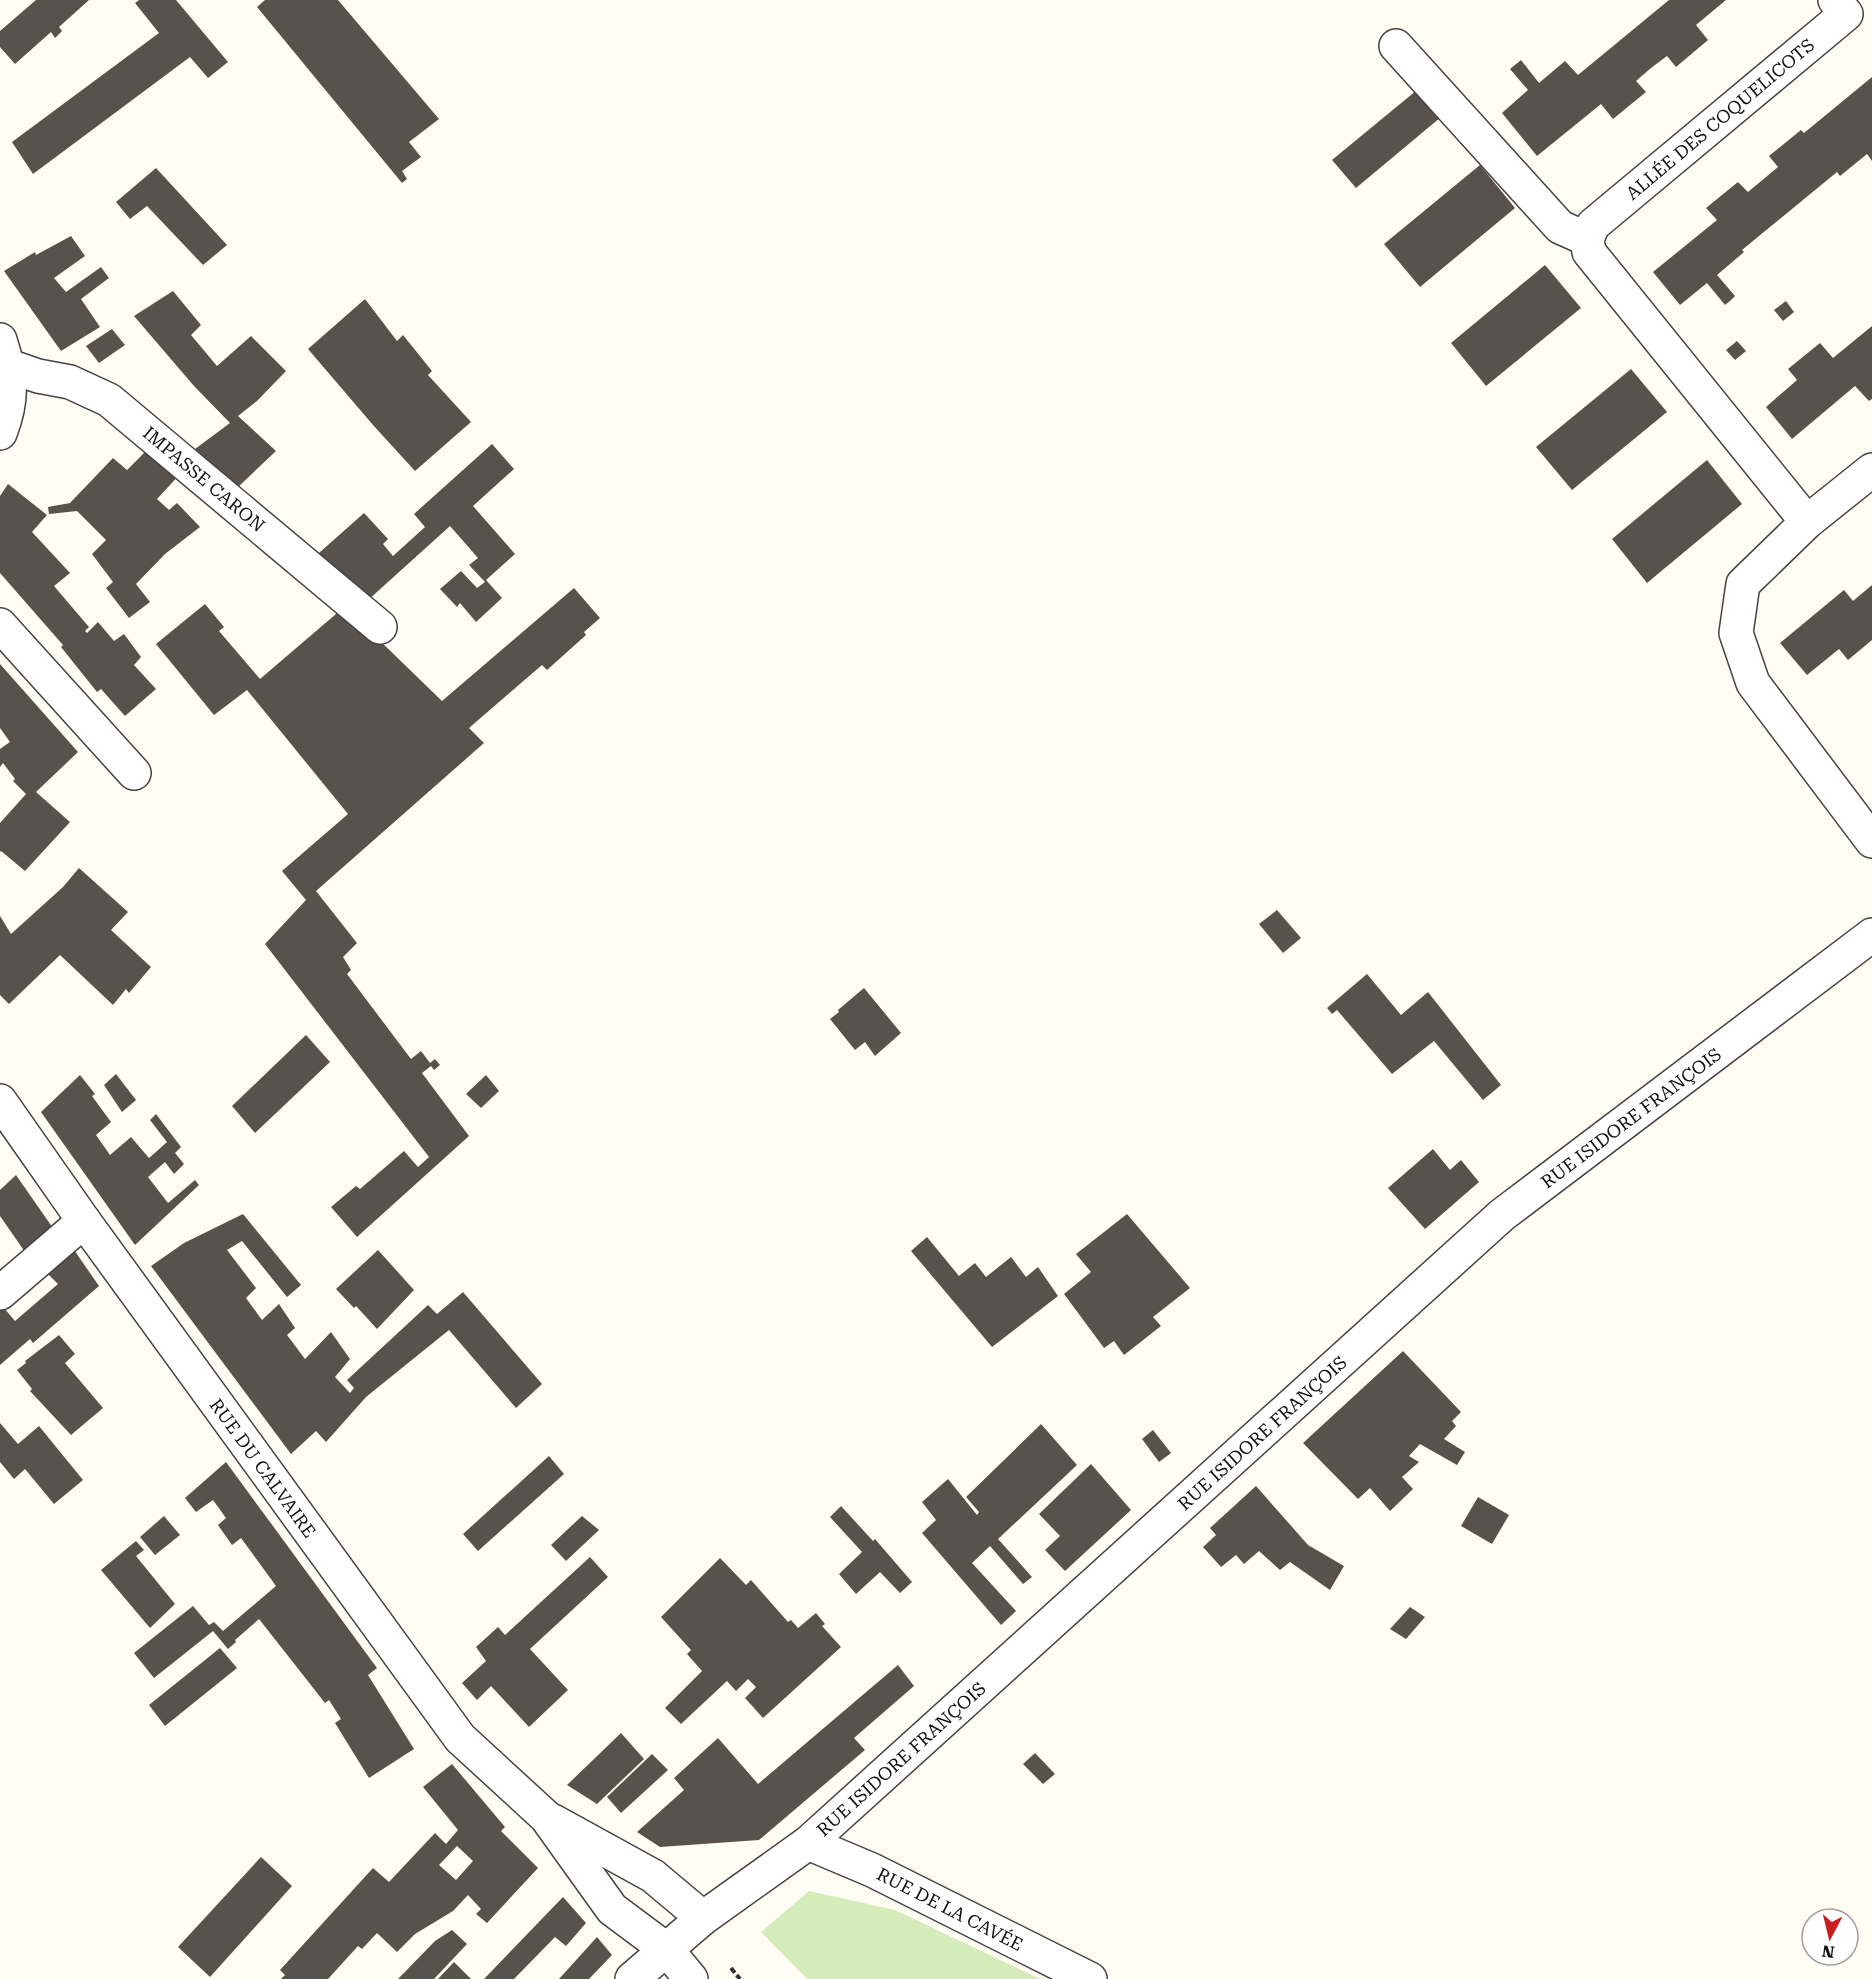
<svg xmlns="http://www.w3.org/2000/svg" width="1872" height="1979" viewBox="0 0 1872 1979" font-family="'Roboto Serif',serif">
<style>
.green{fill:#d3ecb9}
.building{fill:#59514b;fill-rule:evenodd}
.lines{fill:none;stroke-linecap:round;stroke-linejoin:round}
.minor-casing{stroke:#434343;stroke-width:36}
.path{stroke:#323232;stroke-width:4;stroke-dasharray:6 3;stroke-linecap:butt}
.minor{stroke:#fff;stroke-width:33}
.labels{text-anchor:middle;dominant-baseline:central;stroke-width:6;stroke-linejoin:round;paint-order:stroke}
.street-label{font-size:18px;fill:#101010;stroke:#fff}
</style>
<rect width="100%" height="100%" fill="#fffdf3"/>
<!-- green -->
<polygon class="green" points="809,1891 895,1910 1040,1979 807,1979 761,1932"/>
<!-- building -->
<g class="building">
<polygon points="36,0 89,0 59,27 62,31 55,38 51,32 15,64 0,47 0,31"/>
<polygon points="139,0 176,0 228,62 208,78 190,57 33,174 12,142 159,33 135,3"/>
<polygon points="265,0 338,0 439,119 409,142 421,157 402,171 407,179 402,183 257,7"/>
<polygon points="1669,0 1726,0 1696,25 1708,40 1676,67 1667,56 1651,68 1636,81 1646,92 1613,119 1601,104 1537,156 1502,113 1528,90 1510,69 1521,60 1539,83 1565,61 1578,75"/>
<polygon points="1872,77 1872,161 1867,154 1840,176 1837,172 1742,250 1744,252 1717,275 1735,296 1730,301 1725,305 1707,283 1680,305 1653,272 1717,220 1706,208 1738,182 1748,192 1778,167 1769,156 1801,130 1804,133"/>
<polygon points="1417,90 1441,117 1356,188 1332,160"/>
<polygon points="1480,165 1515,208 1420,287 1384,244"/>
<polygon points="156,168 227,245 203,265 147,206 130,219 116,202"/>
<polygon points="71,236 85,256 54,278 66,292 101,267 109,278 81,299 100,327 61,351 4,271 35,252 36,255"/>
<polygon points="1545,265 1581,308 1486,386 1451,343"/>
<polygon points="173,291 201,325 191,335 217,366 251,336 286,371 257,401 238,416 276,451 237,488 195,449 230,423 194,386 134,316"/>
<polygon points="365,299 397,341 403,335 432,371 428,375 471,422 415,471 373,425 308,349"/>
<polygon points="1786,301 1794,312 1783,321 1774,310"/>
<polygon points="1872,326 1872,399 1869,401 1855,386 1792,439 1766,407 1797,380 1788,369 1820,343 1833,358"/>
<polygon points="112,329 125,345 99,363 86,346"/>
<polygon points="1737,341 1746,351 1735,360 1726,350"/>
<polygon points="1631,369 1667,412 1572,490 1536,447"/>
<polygon points="492,444 514,469 473,506 515,554 486,580 502,598 476,622 460,603 457,607 440,589 461,571 477,588 485,582 469,565 478,558 450,526 367,601 319,553 364,513 388,539 383,544 393,556 425,527 414,514"/>
<polygon points="151,446 182,472 157,499 169,510 177,503 200,527 165,554 136,584 150,602 129,618 106,588 113,582 92,554 106,540 77,511 49,514 48,507 70,503 113,458 127,470"/>
<polygon points="1707,460 1742,504 1647,583 1612,539"/>
<polygon points="8,484 47,515 32,532 70,573 54,586 89,627 85,631 87,633 98,622 114,641 124,634 141,657 134,665 156,689 125,716 101,689 97,692 61,647 63,645 0,573 0,496"/>
<polygon points="1872,585 1872,640 1848,660 1839,649 1807,675 1780,643 1844,590 1853,601"/>
<polygon points="574,588 600,618 584,632 586,635 547,670 542,665 469,728 484,743 316,891 357,943 343,957 351,970 347,974 411,1059 421,1051 430,1063 435,1059 440,1065 434,1070 431,1066 422,1073 469,1136 357,1237 331,1207 356,1186 360,1189 404,1151 418,1167 429,1157 265,944 306,900 282,871 348,814 247,690 214,715 156,644 205,604 224,627 219,631 260,679 343,608 376,637 442,701"/>
<polygon points="0,664 78,752 36,792 70,822 25,871 1,851 0,852 0,823 26,794 13,781 15,779 3,763 0,767 0,749 10,742 0,728"/>
<polygon points="79,868 128,912 111,930 151,967 129,993 126,989 113,1005 60,955 9,1004 0,995 0,916 11,934 63,887"/>
<polygon points="1277,910 1301,938 1283,953 1259,924"/>
<polygon points="1367,974 1401,1015 1428,992 1501,1085 1483,1100 1434,1041 1392,1074 1337,1010 1332,1014 1327,1008"/>
<polygon points="864,988 901,1033 875,1056 865,1042 855,1050 830,1019 839,1012 838,1010"/>
<polygon points="306,1035 330,1062 255,1133 232,1106"/>
<polygon points="116,1074 136,1100 122,1112 104,1085"/>
<polygon points="80,1075 95,1094 92,1096 111,1122 96,1135 110,1155 131,1137 149,1158 157,1151 167,1142 150,1120 156,1114 181,1147 175,1153 184,1164 174,1174 165,1162 148,1177 168,1203 195,1180 199,1185 135,1245 41,1112"/>
<polygon points="486,1075 499,1091 481,1108 466,1094"/>
<polygon points="1433,1149 1450,1170 1461,1160 1479,1182 1425,1229 1388,1188"/>
<polygon points="16,1175 55,1231 25,1252 0,1216 0,1190"/>
<polygon points="243,1214 301,1285 287,1297 242,1241 227,1250 256,1288 246,1298 262,1320 279,1304 295,1328 287,1335 305,1359 331,1332 350,1359 335,1377 350,1393 354,1388 347,1380 428,1305 437,1314 463,1292 542,1384 516,1408 449,1330 366,1397 326,1442 316,1431 291,1454 151,1266 184,1243"/>
<polygon points="1127,1214 1190,1288 1153,1317 1161,1326 1124,1355 1114,1341 1104,1348 1064,1294 1091,1272 1076,1254"/>
<polygon points="927,1237 959,1276 975,1263 986,1277 1011,1257 1026,1277 1038,1267 1058,1296 992,1347 911,1251"/>
<path d="M72 1247 99 1286 33 1343 30 1339 0 1365V1301ZM45 1271 58 1284 15 1321 4 1308Z"/>
<polygon points="378,1250 414,1290 377,1329 356,1306 354,1308 336,1289"/>
<polygon points="59,1335 75,1354 65,1363 103,1408 71,1435 30,1391 32,1389 17,1370 26,1363 25,1361"/>
<polygon points="1403,1351 1461,1412 1452,1421 1456,1426 1444,1439 1465,1452 1457,1465 1420,1444 1409,1456 1419,1462 1402,1477 1413,1489 1390,1511 1370,1488 1358,1499 1303,1443"/>
<polygon points="0,1423 18,1444 39,1426 83,1480 54,1504 25,1469 14,1479 0,1462"/>
<polygon points="1041,1424 1077,1465 998,1539 1032,1577 1023,1584 990,1546 972,1563 1016,1611 1001,1625 922,1533 936,1520 922,1502 948,1479 977,1515 979,1512 966,1497"/>
<polygon points="1153,1430 1171,1453 1159,1462 1142,1439"/>
<polygon points="549,1456 564,1474 478,1551 463,1534"/>
<polygon points="226,1462 377,1668 368,1675 414,1749 369,1778 335,1723 341,1719 329,1700 325,1703 259,1619 235,1640 236,1642 228,1649 213,1631 154,1678 134,1653 193,1606 209,1625 214,1622 223,1631 276,1586 241,1538 232,1545 218,1525 226,1518 213,1500 196,1512 185,1498"/>
<polygon points="1091,1464 1131,1510 1065,1571 1045,1550 1060,1536 1039,1514"/>
<polygon points="1256,1486 1308,1545 1344,1566 1330,1590 1290,1562 1280,1570 1259,1551 1244,1564 1236,1555 1221,1567 1203,1547 1216,1535 1210,1528"/>
<polygon points="1478,1497 1509,1515 1492,1544 1461,1526"/>
<polygon points="841,1506 873,1541 875,1539 912,1582 900,1593 880,1572 856,1594 839,1574 862,1552 830,1517"/>
<polygon points="164,1516 180,1535 155,1555 140,1537"/>
<polygon points="582,1516 599,1530 566,1561 551,1545"/>
<polygon points="136,1541 144,1550 136,1556 175,1604 150,1628 101,1570"/>
<polygon points="590,1557 608,1577 530,1649 568,1690 529,1727 491,1686 477,1700 462,1683 486,1661 476,1647 498,1627 505,1635"/>
<polygon points="720,1558 746,1585 751,1580 788,1622 791,1620 798,1628 816,1613 825,1624 822,1626 841,1647 763,1718 745,1698 756,1687 748,1679 736,1691 727,1681 681,1724 665,1708 702,1671 687,1654 691,1650 661,1617"/>
<polygon points="1410,1607 1425,1617 1406,1639 1390,1629"/>
<polygon points="220,1648 237,1668 165,1726 149,1705"/>
<polygon points="898,1665 914,1686 854,1738 865,1750 759,1840 660,1847 637,1832 684,1790 674,1778 718,1738 758,1784"/>
<polygon points="621,1733 644,1759 597,1804 567,1785"/>
<polygon points="1035,1753 1055,1774 1043,1784 1023,1764"/>
<polygon points="652,1754 668,1770 621,1813 607,1797"/>
<path d="M452 1764 505 1827 501 1831 538 1868 487 1923 476 1914 481 1909 468 1895 453 1911 415 1934 397 1952 377 1933 362 1949 358 1946 328 1979H281L285 1975 280 1970 373 1868 389 1882 435 1833 446 1844 458 1830 423 1787ZM457 1846 473 1861 456 1880 439 1865Z"/>
<polygon points="261,1857 292,1886 210,1977 178,1947"/>
<polygon points="563,1897 586,1923 566,1946 555,1937 514,1979 484,1979"/>
<polygon points="452,1930 467,1944 434,1979 398,1979 435,1941"/>
<polygon points="597,1937 612,1955 589,1979 559,1979"/>
<polygon points="454,1962 471,1979 438,1979"/>
</g>
<g class="lines">
<!-- minor casing -->
<g class="minor-casing">
<g id="minor">
<polyline points="1396,46 1560,227 1587,239"/>
<path d="M0 340C11 374 14 398 0 433"/>
<polyline points="9,366 38,376 70,382 109,400 380,627"/>
<polyline points="1872,470 1807,522 1743,584 1736,633 1753,683 1872,841"/>
<polyline points="1807,522 1589,252 1587,239 1593,225 1846,14 1835,0"/>
<polyline points="0,625 134,773"/>
<polyline points="0,1101 84,1221 460,1738 546,1817 612,1909 667,1950 691,1979"/>
<polyline points="0,1293 84,1221"/>
<polyline points="553,1821 653,1876 703,1918"/>
<polyline points="808,1843 872,1870 1090,1979"/>
<polyline points="632,1979 703,1918 808,1843 1502,1215 1872,935"/>
</g>
</g>
<!-- path -->
<polyline class="path" points="731,1968 740,1979"/>
<!-- minor -->
<use href="#minor" class="minor"/>
</g>
<g class="labels">
<!-- street labels -->
<g class="street-label">
<text transform="translate(1720 119) rotate(-40)">ALLÉE DES COQUELICOTS</text>
<text transform="translate(204 479) rotate(40)">IMPASSE CARON</text>
<text transform="translate(1631 1118) rotate(-37)">RUE ISIDORE FRANÇOIS</text>
<text transform="translate(1262 1433) rotate(-42)">RUE ISIDORE FRANÇOIS</text>
<text transform="translate(263 1468) rotate(54)">RUE DU CALVAIRE</text>
<text transform="translate(901 1759) rotate(-42)">RUE ISIDORE FRANÇOIS</text>
<text transform="translate(950 1909) rotate(27)">RUE DE LA CAVÉE</text>
</g>
</g>
<!-- north arrow -->
<g transform="translate(1830 1937) rotate(187)"><circle r="28" fill="#ffffff" stroke="#9f9f9f" stroke-width="1.5"/>
<path d="M0-4.5L10 22L0 15L-10 22Z" fill="#c91f23"/>
<text y="-9" font-size="16" font-weight="bold" text-anchor="middle" fill="#101010">N</text>
</g>
</svg>
